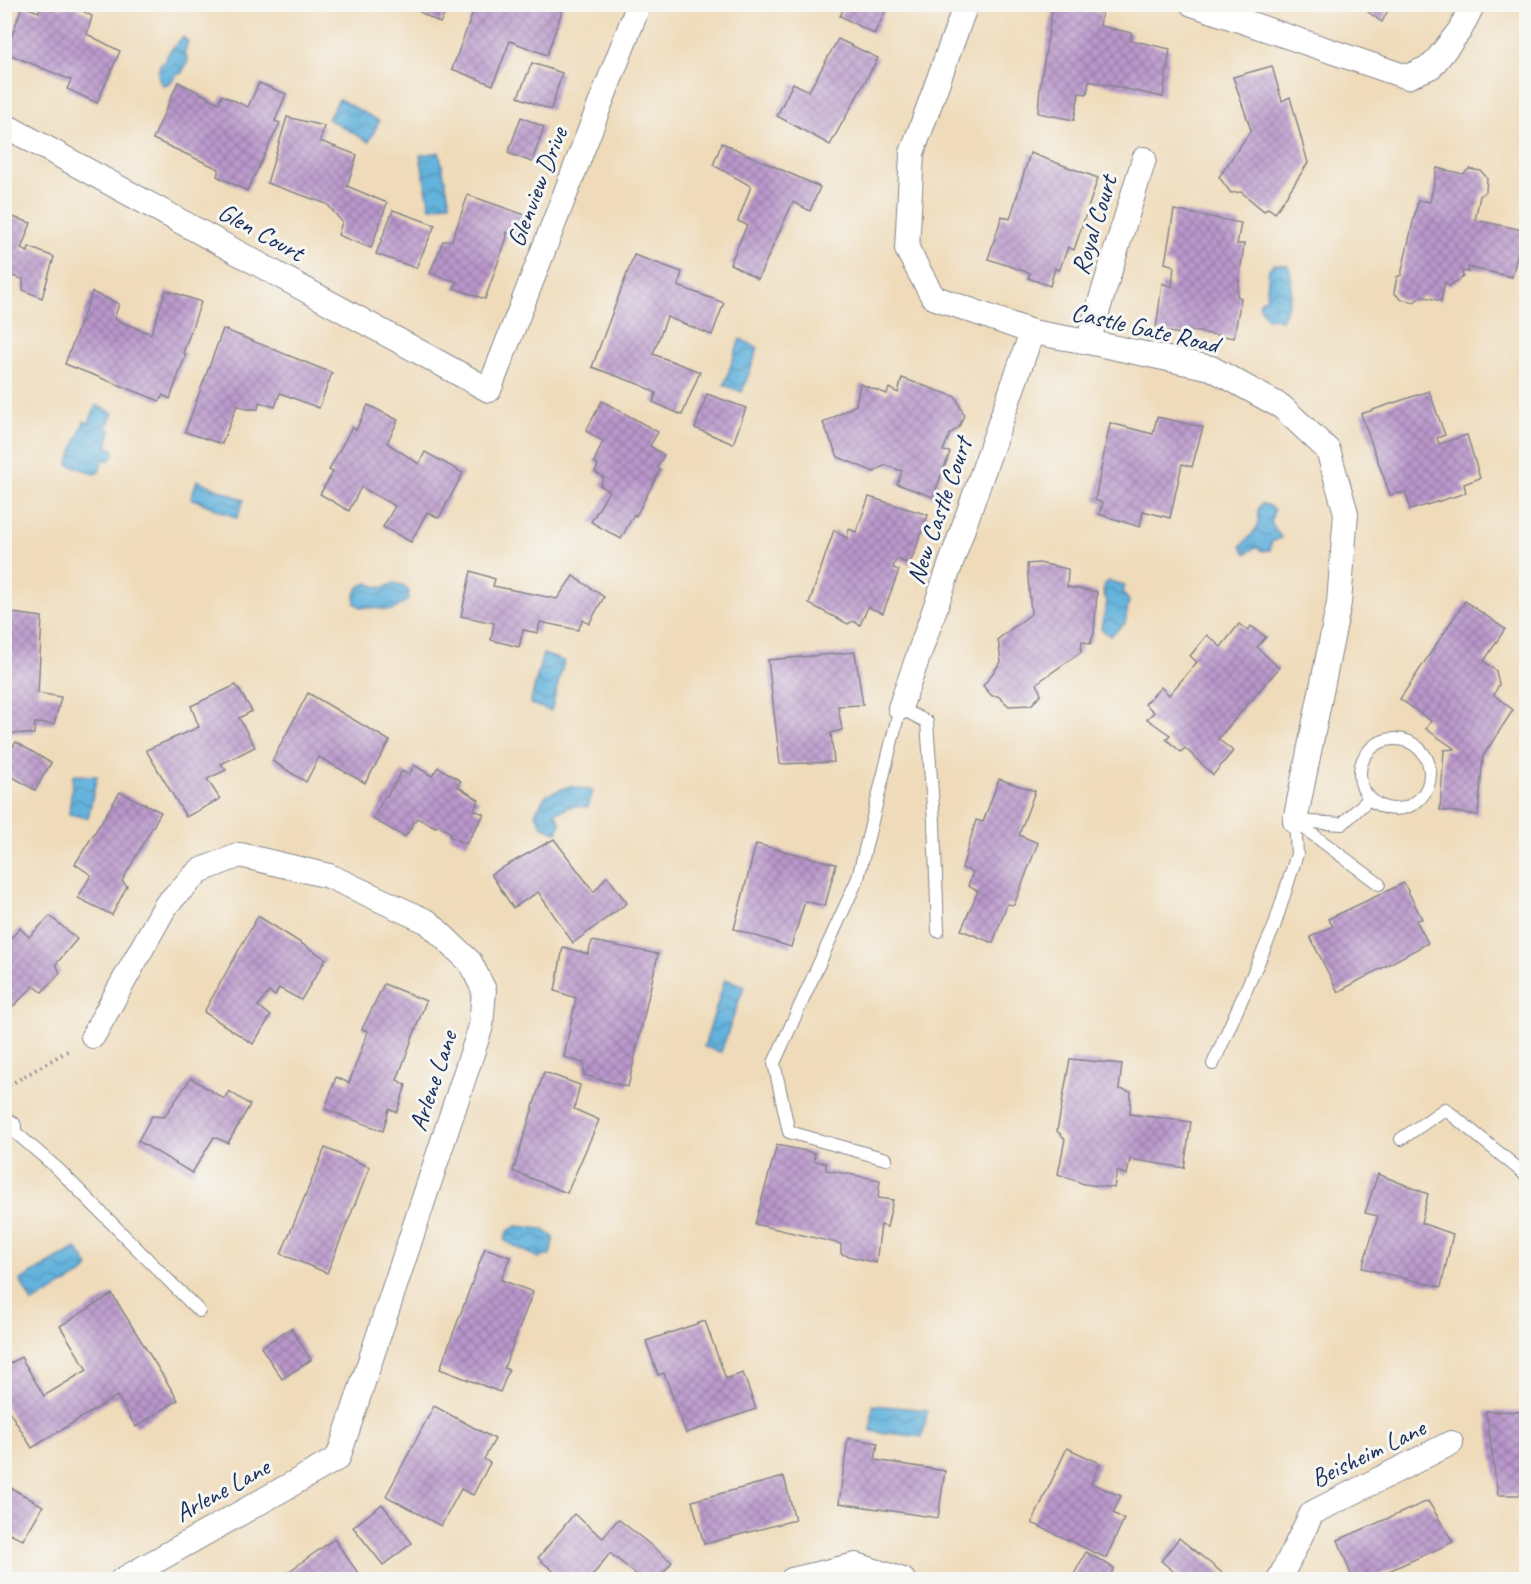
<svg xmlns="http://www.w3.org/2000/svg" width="1531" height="1584" viewBox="0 0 1531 1584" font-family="Caveat,sans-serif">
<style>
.water{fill:url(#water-waves);stroke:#3f719e;stroke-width:1.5}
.building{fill:url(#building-cross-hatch)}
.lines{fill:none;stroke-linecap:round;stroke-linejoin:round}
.service-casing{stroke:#85858c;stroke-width:14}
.minor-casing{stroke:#85858c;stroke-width:26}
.path{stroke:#85858c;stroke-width:4;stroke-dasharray:1.5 4.5;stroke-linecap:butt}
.service{stroke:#fff;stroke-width:12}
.minor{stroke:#fff;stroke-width:24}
.labels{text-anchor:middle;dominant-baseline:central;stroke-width:6;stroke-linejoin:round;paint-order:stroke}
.street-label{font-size:26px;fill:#1b2f5e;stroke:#f6f6f2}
</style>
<defs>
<pattern id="water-waves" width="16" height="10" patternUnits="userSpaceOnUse" patternTransform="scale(1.5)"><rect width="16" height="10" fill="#63b3dd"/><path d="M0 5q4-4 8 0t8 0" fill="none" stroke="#5192b6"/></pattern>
<pattern id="building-cross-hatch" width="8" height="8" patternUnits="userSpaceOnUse" patternTransform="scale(1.5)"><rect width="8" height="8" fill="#ba97cb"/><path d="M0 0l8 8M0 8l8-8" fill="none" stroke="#967ca8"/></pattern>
</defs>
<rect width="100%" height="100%" fill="#f6f6f2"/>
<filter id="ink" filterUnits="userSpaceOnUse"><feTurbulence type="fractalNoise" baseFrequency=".0167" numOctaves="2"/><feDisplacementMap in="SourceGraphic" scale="12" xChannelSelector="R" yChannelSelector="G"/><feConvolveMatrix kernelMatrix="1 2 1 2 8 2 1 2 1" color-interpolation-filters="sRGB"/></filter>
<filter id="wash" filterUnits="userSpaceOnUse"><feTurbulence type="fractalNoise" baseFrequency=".008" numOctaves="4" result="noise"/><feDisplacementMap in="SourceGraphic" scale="24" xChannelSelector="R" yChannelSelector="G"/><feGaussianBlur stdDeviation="1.35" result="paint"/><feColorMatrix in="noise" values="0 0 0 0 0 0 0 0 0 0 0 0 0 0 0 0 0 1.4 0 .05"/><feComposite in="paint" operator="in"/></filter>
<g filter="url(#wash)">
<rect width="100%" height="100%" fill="#efdbba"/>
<!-- water -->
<g class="water">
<path d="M183 37 188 41 184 54 187 57 188 61 181 74H177L168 85H163C157 79 158 70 161 63L164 62 170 51Z"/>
<polygon points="339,99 379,121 369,142 328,119"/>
<polygon points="439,152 450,203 430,208 420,155"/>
<path d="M1273 264 1288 265C1295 283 1291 304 1281 320L1266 317 1259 304 1262 300 1266 299 1269 269Z"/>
<polygon points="740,339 758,348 742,392 724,385"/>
<polygon points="96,405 113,413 106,428 111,430 107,446 113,449 114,455 110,460 102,460 99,472 95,474 68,464 84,421 89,423"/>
<polygon points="197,480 244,500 237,518 191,498"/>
<path d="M1261 504 1268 505 1274 510 1271 522 1281 538 1271 542 1270 550 1262 551 1256 547 1246 554 1241 546C1246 540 1255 533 1258 525 1260 515 1254 516 1261 504Z"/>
<polygon points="1109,581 1125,585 1123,593 1129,601 1125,623 1110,636 1101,629 1107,602 1103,591 1105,584"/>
<path d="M368 583C379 589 384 589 394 583L402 585 409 591 408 600C392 611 394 612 376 608 372 607 366 608 361 607L355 603V594L360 586Z"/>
<polygon points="543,654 564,661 551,711 530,704"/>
<polygon points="73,775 97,776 88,818 69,814"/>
<polygon points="570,786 593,791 588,807 572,806 555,813 561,823 557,832 543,827 535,813 546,795"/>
<polygon points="725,979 744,986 721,1052 704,1047"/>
<path d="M516 1226 542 1229 554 1237 550 1255 538 1258C527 1251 514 1247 504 1240L507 1232Z"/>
<polygon points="76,1248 89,1267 83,1274 32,1303 20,1280"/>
<polygon points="873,1405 928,1410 922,1437 871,1431"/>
</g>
<g id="blocks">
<!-- building -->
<g class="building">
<polygon points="41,4 52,4 62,8 72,5 92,16 87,34 120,51 97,103 67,89 71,80 6,53 22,6 39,12"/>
<polygon points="425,4 450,4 440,23 420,12"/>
<polygon points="476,4 561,4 564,5 547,55 510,41 493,85 452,69"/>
<polygon points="846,4 889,4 874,34 840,16"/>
<polygon points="1357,4 1391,4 1382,22"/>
<polygon points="1053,5 1102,13 1100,26 1132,33 1130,40 1170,49 1163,97 1089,81 1087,94 1079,93 1074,120 1038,113 1040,87"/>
<polygon points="838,39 878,58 830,145 777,116 793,83 809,91"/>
<polygon points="532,63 562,73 551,110 518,97"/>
<polygon points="1272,66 1282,101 1290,97 1308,163 1275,213 1268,208 1264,211 1241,192 1231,193 1219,177 1251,130 1233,77"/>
<polygon points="178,82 219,103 222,95 248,107 259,83 286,94 275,121 280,123 247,191 217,176 219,169 153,139"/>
<polygon points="287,117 324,126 320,141 357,155 347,186 387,203 371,248 338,235 342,222 327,204 267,183"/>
<polygon points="521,117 544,127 532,162 508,153"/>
<polygon points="722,143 820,187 810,211 793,202 758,279 730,264 747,225 738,221 751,186 713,165"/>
<polygon points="1030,153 1098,178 1074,250 1068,247 1059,271 1055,268 1050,286 1028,278 1030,273 988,259 1002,216 1010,219"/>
<polygon points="1437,168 1463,174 1469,169 1481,171 1487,178 1486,191 1480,196 1475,220 1523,230 1512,277 1468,267 1468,272 1462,271 1463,277 1449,286 1445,282 1441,301 1422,296 1414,302 1400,299 1394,292 1397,277 1401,275 1418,200 1430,202"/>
<polygon points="468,195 528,216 522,239 506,232 507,237 485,299 454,288 457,282 430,273 443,241 452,240"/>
<polygon points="393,210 435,225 416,268 376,254"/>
<polygon points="1174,210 1241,223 1237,244 1244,244 1237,296 1241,298 1234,338 1188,330 1187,335 1156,330 1162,283 1172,287 1174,266 1165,263"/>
<polygon points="4,214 31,223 21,249 28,252 29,247 54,257 42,298 23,290 23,279 4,274"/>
<polygon points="634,255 682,272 678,286 724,303 712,335 667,317 653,354 700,372 682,415 653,402 656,393 641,385 592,367"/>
<polygon points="166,290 201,302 183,353 186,354 170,399 163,395 160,401 65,364 92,292 119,304 114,319 151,334"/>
<polygon points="223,329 332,373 319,408 280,393 275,407 259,402 258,409 247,409 237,405 222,444 185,432"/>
<polygon points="902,378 956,397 964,415 959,427 950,434 943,451 950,452 933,497 897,484 902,471 885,465 874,472 838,457 823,423 856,405 860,384 887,394 889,388 898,393"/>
<polygon points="1429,391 1445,435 1437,438 1439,444 1467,435 1480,478 1464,484 1466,493 1410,510 1406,492 1390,495 1361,414"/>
<polygon points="707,394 746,408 733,444 695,428"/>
<polygon points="602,401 658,432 650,446 664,455 657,468 660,470 636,516 634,514 621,539 591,522 609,491 600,485 604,478 595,472 598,465 594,462 603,441 586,431"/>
<polygon points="368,405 398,420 387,443 419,464 425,452 463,473 439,518 427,512 411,542 383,527 395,506 361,487 349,511 320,494 333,472 329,470 352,427 356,430"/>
<polygon points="1157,417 1203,427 1192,467 1182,464 1170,518 1143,511 1140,527 1099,514 1103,503 1095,500 1110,423 1153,434"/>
<polygon points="869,497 928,515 910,564 896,559 893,568 899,570 883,613 868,607 860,625 853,621 848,624 809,604 834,530 847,538 849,529 856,532"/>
<polygon points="1039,563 1068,569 1067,587 1097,592 1094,633 1090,644 1082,641 1081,652 1037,683 1041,695 1031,705 1009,706 998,696 992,696 983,686 1001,662 998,639 1031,614 1027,564"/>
<polygon points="471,571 495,579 493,586 557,599 573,576 604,597 589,624 583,620 578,630 540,622 538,633 523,630 519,647 491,640 494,623 461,616"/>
<polygon points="1465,601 1505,629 1484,661 1496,671 1499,684 1494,695 1513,710 1483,756 1478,815 1440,810 1444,750 1455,749 1426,729 1431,721 1400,699"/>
<polygon points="4,612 42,617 38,693 61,697 54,724 35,723 34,734 4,733"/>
<polygon points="1239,624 1248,631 1251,626 1266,637 1257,647 1279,668 1218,739 1233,751 1213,775 1185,748 1181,752 1166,739 1170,735 1147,719 1154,712 1145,704 1161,687 1169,695 1197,662 1190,656 1207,635 1221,647"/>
<polygon points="855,652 863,705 838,706 842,730 831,733 834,762 780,764 768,660"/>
<polygon points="236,685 252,711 239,718 255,747 221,764 226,770 207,779 220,799 186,817 146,750 199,727 191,706"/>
<polygon points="308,693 390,741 365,783 319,757 306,782 272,761"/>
<polygon points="16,742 51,763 35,790 4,772 4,760"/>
<polygon points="414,765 432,776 438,767 461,781 457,786 479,800 474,810 484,814 466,844 449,836 451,833 438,825 436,827 417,818 405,837 373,819 385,796 387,796 402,771 409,775"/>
<polygon points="999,779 1035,791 1019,835 1038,843 1014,905 1007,904 993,943 961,930 978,891 968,886 973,872 962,868 976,820 983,822"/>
<polygon points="120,792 161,812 122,881 127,886 112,915 78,898 91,875 75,864"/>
<polygon points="554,839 594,892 607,876 627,903 573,943 538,892 513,908 491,874"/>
<polygon points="756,844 836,864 825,906 805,901 791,947 734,929"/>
<polygon points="1404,883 1422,919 1416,920 1428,943 1338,992 1310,937 1333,926 1328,919"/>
<polygon points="50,916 77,939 56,964 60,973 42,992 34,986 4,1015 4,946 20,928 29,937"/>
<polygon points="258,916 326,959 301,1000 279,988 275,996 269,992 258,1006 271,1016 253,1044 204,1012"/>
<polygon points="592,941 658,954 628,1087 584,1075 584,1063 564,1057 576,998 555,991 563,947 588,954"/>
<polygon points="384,984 426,1001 397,1080 406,1085 397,1112 389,1109 383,1131 325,1109 336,1077 349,1083 368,1031 362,1029"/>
<polygon points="1070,1059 1122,1064 1119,1089 1131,1092 1130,1114 1191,1122 1184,1168 1130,1159 1127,1175 1117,1171 1114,1188 1084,1184 1058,1174 1065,1139 1057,1131"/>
<polygon points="544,1072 580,1085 574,1109 599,1120 567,1193 513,1171"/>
<polygon points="191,1078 224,1099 229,1091 250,1105 228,1143 214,1137 192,1173 138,1141 152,1116 164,1117"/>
<polygon points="777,1145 815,1153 814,1161 826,1163 826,1170 880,1180 878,1198 893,1200 887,1227 881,1225 876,1263 841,1254 841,1244 755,1224"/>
<polygon points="325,1148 370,1167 327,1273 281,1254"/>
<polygon points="1378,1174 1428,1194 1421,1223 1453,1234 1441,1287 1362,1268 1378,1216 1365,1213"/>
<polygon points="485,1248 510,1257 501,1280 533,1292 504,1368 509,1370 500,1392 440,1369"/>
<polygon points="112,1294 178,1400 136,1427 117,1396 32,1448 4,1403 4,1367 21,1357 44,1396 87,1370 60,1326"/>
<polygon points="705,1321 726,1379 743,1373 756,1409 686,1433 664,1373 658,1375 646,1341"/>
<polygon points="291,1328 311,1360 282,1379 261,1347"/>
<polygon points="434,1406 495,1439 484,1459 490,1463 473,1495 461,1489 441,1526 386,1496"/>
<polygon points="1486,1411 1526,1412 1526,1495 1498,1495"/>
<polygon points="848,1438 878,1443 875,1460 945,1471 938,1518 839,1503"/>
<polygon points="1067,1448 1100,1463 1091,1483 1121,1496 1113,1513 1124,1519 1106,1558 1032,1523"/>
<polygon points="784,1477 795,1520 704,1544 692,1501"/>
<polygon points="4,1484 43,1506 23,1540 4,1530"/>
<polygon points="1428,1501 1453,1542 1369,1580 1353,1580 1338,1540"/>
<polygon points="382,1504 412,1543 383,1565 353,1527"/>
<polygon points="574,1514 603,1538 618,1519 672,1562 658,1580 643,1580 610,1553 589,1580 564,1580 538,1558"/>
<polygon points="1179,1538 1231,1580 1184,1580 1161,1561"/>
<polygon points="334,1539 363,1580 277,1580"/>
<polygon points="1086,1552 1114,1568 1108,1580 1072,1578"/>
</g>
</g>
</g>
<g filter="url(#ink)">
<use href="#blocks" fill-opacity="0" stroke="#85858c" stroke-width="1.5"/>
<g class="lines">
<!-- service casing -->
<g class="service-casing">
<g id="service">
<circle cx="1395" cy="774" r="35"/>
<polyline points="1295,821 1379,884"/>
<polyline points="1295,821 1342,824 1369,799"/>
<polyline points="1213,1064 1274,927 1297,854 1295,821"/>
<polyline points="9,1127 58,1169 199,1311"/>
<polyline points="1401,1139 1445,1109 1526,1175"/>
<polyline points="886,1159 789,1132 774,1063 858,878 900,708 927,722 934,822 938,931"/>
</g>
</g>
<!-- minor casing -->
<g class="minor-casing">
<g id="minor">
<polyline points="966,4 912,153 907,249 933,297 1032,332 1088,342 1211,368 1282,407 1328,450 1346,513 1339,603 1295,821"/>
<polyline points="1192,4 1407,77 1432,66 1460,30 1473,4"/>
<polyline points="4,125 489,390 639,4"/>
<polyline points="1088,342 1144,159"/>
<polyline points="900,708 1032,332"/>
<polyline points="93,1036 166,905 199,871 240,855 329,876 428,922 470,962 484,990 481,1026 338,1458 122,1580"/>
<polyline points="4,1124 9,1127"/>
<polyline points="792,1580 856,1565 903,1580"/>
<polyline points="1279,1580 1312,1513 1451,1443"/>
</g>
</g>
<!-- path -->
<polyline class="path" points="4,1088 71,1049"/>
<!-- service -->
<use href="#service" class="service"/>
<!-- minor -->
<use href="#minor" class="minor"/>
</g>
</g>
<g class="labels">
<!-- street labels -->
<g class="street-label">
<text transform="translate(537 187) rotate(-69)">Glenview Drive</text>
<text transform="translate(1094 225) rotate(-73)">Royal Court</text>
<text transform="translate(261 232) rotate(29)">Glen Court</text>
<text transform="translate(1145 328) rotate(13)">Castle Gate Road</text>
<text transform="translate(939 511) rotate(-71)">New Castle Court</text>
<text transform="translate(433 1081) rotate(-72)">Arlene Lane</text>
<text transform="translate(1368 1453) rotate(-26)">Beisheim Lane</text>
<text transform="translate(222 1490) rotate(-29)">Arlene Lane</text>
</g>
</g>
<!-- margin -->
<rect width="1531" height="1584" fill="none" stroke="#f6f6f2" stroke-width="24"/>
</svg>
